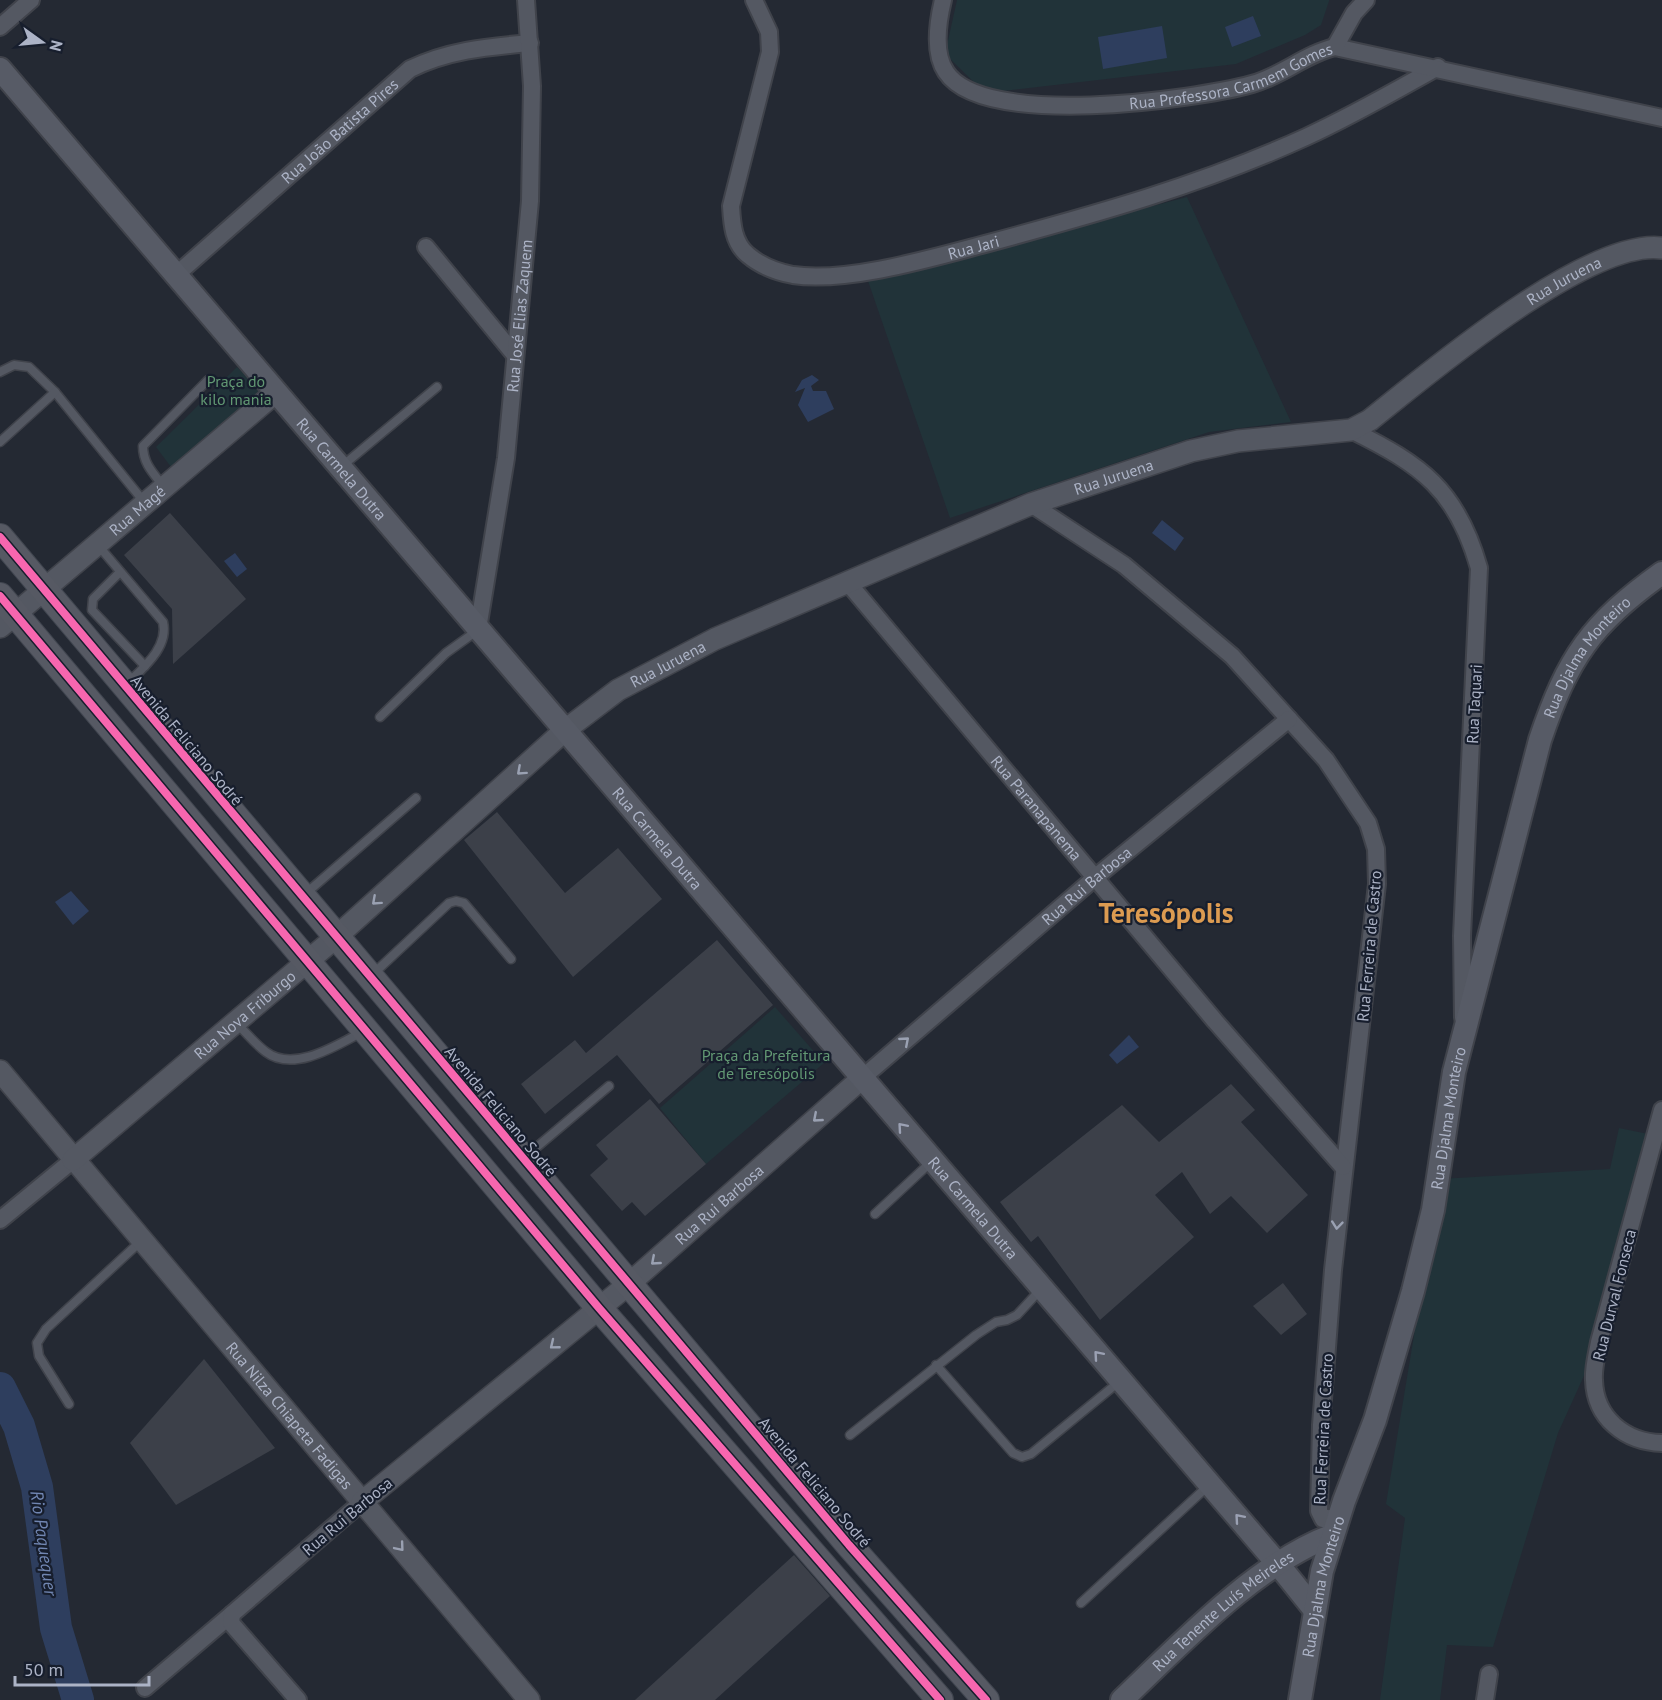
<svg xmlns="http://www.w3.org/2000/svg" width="1662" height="1700" viewBox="0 0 1662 1700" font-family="'PT Sans',sans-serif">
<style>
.green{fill:#213339}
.water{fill:#2e3e5e}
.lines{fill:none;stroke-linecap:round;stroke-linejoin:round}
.river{stroke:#2e3e5e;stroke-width:32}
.building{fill:#3c4049}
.service-casing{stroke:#40434b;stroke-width:11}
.minor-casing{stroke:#40434b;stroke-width:20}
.tertiary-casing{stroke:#40434b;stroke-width:24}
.secondary-casing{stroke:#40434b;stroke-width:26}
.primary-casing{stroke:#414650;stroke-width:28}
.service{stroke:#545862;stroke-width:8}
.minor{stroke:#545862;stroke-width:16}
.tertiary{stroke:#545862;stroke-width:21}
.secondary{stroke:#575b66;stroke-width:22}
.primary{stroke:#565963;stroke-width:26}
.cycleway-casing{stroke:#171e2d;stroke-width:11}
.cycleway{stroke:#f766af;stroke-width:8}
.oneway{stroke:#9aa1b2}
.oneway2{stroke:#9ba1b3}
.labels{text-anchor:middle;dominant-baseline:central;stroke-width:4.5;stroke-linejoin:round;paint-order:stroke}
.street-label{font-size:16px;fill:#acb3c6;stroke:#171e2d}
.park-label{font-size:16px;fill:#629873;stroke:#171e2d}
.water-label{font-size:18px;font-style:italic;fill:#7186b2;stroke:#171e2d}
.town-label{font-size:28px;font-weight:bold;fill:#dc9b51;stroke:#171e2d}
</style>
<rect width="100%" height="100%" fill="#242933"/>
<!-- green -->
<g class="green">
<polygon points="957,0 1329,0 1329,1 1321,25 1305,35 1236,64 985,93 945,54"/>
<polygon points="1187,197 1291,422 1209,432 950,518 868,281"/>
<polygon points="237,367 260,390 174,471 156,447"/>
<polygon points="775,1007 824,1063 706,1164 660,1108"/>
<polygon points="1619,1128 1653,1135 1597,1347 1558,1433 1493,1647 1447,1645 1440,1700 1380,1700 1405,1518 1386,1504 1440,1179 1610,1169"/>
</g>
<!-- water -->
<g class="water">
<polygon points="1253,16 1261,36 1232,47 1225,27"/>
<polygon points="1162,26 1167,58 1103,69 1098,37"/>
<polygon points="812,375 819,380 811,386 813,391 826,391 834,409 808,422 798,405 805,388 795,392 802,380"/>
<polygon points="1162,520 1184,538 1175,551 1152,533"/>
<polygon points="235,553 247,569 237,577 224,561"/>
<polygon points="71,891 89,911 73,925 55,902"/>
<polygon points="1129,1035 1139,1047 1117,1064 1109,1055"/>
</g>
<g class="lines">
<!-- river -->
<polyline class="river" points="0,1388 19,1426 37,1487 56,1628 78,1700"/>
</g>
<!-- building -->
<g class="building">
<polygon points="170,513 246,599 173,664 172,609 124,555"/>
<polygon points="497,812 565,893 618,848 662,899 573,977 464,840"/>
<polygon points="717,940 773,1005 659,1104 617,1055 545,1114 521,1084 575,1040 586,1053"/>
<polygon points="1231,1084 1255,1110 1241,1122 1308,1195 1267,1233 1231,1196 1210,1214 1182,1172 1155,1195 1194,1237 1100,1320 1038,1236 1031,1242 1000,1202 1122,1105 1159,1142"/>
<polygon points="650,1099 706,1164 645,1216 632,1202 622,1211 590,1175 608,1159 596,1145"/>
<polygon points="1283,1283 1307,1314 1281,1335 1253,1306"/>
<polygon points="204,1359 275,1448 176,1505 130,1443"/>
<polygon points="794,1555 830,1596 715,1700 635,1700"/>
</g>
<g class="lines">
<!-- service casing -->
<g class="service-casing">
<g id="service">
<polyline points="0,372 14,365 29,367 55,392 145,503"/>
<polyline points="0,442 55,392"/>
<polyline points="341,467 437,387"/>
<path d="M164 487C154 474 143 464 143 446L208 380"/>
<path d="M97 544 163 622C169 647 143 668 127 684"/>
<polyline points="120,572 93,599 92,610 145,666"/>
<polyline points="380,717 446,653 478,630"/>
<polyline points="304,895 416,798"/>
<polyline points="372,975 449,903 456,901 464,903 511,959"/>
<path d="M236 1023C246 1032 255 1044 266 1052 294 1073 337 1045 362 1032"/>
<polyline points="525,1157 609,1086"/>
<polyline points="875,1214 931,1162"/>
<polyline points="936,1365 1013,1453 1022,1457 1031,1454 1120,1381"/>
<polyline points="69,1404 39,1356 37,1343 46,1329 141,1241"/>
<polyline points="850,1435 976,1335 996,1322 1007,1320 1017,1315 1041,1289"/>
<polyline points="1081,1603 1209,1485"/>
</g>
</g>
<!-- minor casing -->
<g class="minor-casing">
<g id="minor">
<path id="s1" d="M754 0 769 32 770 52 731 206C732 223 733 243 748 255 761 266 777 272 793 275 847 283 932 258 985 244 1096 214 1201 185 1306 137 1352 116 1395 91 1438 67"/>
<path id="s2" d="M943 0C938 21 933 53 946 72 983 129 1194 100 1252 84 1282 76 1305 54 1335 47L1662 118"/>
<polyline points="0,27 31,0"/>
<polyline points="1335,47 1354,13 1366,0"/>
<polyline points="426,247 514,354"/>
<path id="s3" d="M176 275 410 69C449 50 487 47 530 43"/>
<path d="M1351 430C1422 465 1457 490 1479 568L1462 936 1463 1018"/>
<polyline points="1031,504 1124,565 1232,656 1326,760 1368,823 1376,849 1377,884 1333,1270 1321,1425 1319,1511 1323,1519 1338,1517"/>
<path id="s4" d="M849 584 1215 1021 1343 1167"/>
<path id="s5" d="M478 629 506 458 530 201 532 86 526 0"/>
<path id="s6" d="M861 1079 1097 876 1289 719"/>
<path d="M1662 1110 1599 1342C1597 1354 1593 1368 1594 1380 1595 1418 1625 1442 1662 1443"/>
<polyline points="0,1220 73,1160"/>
<polyline points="145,1688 232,1614"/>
<polyline points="298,1700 231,1623 232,1614 362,1502"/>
<polyline points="1485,1700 1489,1674"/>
</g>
</g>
<!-- tertiary casing -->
<g class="tertiary-casing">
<g id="tertiary">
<path id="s7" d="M0 627 275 393"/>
<path id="s8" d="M0 1071 529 1700"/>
<path id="s9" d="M73 1160 335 938 564 731 618 690 715 639 1031 504 1191 451 1238 441 1351 430 1370 420C1429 373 1588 238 1662 248"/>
<path id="s10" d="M362 1502 630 1283 861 1079"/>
</g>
</g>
<!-- secondary casing -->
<g class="secondary-casing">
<g id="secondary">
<path id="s11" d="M0 69 1277 1563 1314 1609"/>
<path id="s12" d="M1122 1700C1182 1643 1255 1564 1333 1535"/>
<path id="s13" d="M1300 1700 1322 1571 1344 1501 1375 1420 1413 1291 1433 1210 1454 1072 1540 740C1568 657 1591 624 1662 573"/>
</g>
</g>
<!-- primary casing -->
<g class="primary-casing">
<g id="primary">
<polyline points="0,537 849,1545 986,1700"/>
<polyline points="0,596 599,1308 940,1700"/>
</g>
</g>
<!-- service -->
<use href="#service" class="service"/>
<!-- minor -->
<use href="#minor" class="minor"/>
<!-- tertiary -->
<use href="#tertiary" class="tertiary"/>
<!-- secondary -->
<use href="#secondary" class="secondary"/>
<!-- primary -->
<use href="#primary" class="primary"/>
<!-- cycleway casing -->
<g class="cycleway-casing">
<g id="cycleway">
<polyline points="0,537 849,1545 986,1700"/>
<polyline points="0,596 599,1308 940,1700"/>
</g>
</g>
<!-- cycleway -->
<use href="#cycleway" class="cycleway"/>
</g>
<!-- one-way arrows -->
<defs><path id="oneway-chevron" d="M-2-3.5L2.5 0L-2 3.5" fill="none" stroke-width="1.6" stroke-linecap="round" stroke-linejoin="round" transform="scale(1.5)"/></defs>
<g class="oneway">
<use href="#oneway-chevron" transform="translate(521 771) rotate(138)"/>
<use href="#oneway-chevron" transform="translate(376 901) rotate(138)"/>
<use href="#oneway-chevron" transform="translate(905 1041) rotate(-41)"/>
<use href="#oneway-chevron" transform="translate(817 1118) rotate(139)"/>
<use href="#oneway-chevron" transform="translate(1337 1225) rotate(96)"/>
<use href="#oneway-chevron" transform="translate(655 1261) rotate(139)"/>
<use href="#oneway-chevron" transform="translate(554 1345) rotate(141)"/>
<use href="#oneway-chevron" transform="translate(400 1547) rotate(50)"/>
</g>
<g class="oneway2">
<use href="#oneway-chevron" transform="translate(902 1127) rotate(-131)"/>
<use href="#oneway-chevron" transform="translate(1098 1355) rotate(-131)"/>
<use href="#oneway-chevron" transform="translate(1239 1518) rotate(-131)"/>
</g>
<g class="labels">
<!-- street labels -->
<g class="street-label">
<text stroke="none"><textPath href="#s2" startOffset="372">Rua Professora Carmem Gomes</textPath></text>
<text stroke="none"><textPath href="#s3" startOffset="218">Rua João Batista Pires</textPath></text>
<text stroke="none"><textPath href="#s1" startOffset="501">Rua Jari</textPath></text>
<text stroke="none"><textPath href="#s9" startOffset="1764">Rua Juruena</textPath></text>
<text stroke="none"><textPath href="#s5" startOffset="316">Rua José Elias Zaquem</textPath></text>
<text stroke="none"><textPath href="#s11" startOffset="526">Rua Carmela Dutra</textPath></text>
<text stroke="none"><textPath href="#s9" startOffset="1260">Rua Juruena</textPath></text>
<text stroke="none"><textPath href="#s7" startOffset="180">Rua Magé</textPath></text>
<text stroke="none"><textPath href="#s13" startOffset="1088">Rua Djalma Monteiro</textPath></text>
<text stroke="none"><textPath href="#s9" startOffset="776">Rua Juruena</textPath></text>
<text transform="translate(1474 704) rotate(-87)">Rua Taquari</text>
<text transform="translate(187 740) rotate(50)">Avenida Feliciano Sodré</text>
<text stroke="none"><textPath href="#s4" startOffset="292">Rua Paranapanema</textPath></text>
<text stroke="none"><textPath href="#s11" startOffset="1012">Rua Carmela Dutra</textPath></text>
<text stroke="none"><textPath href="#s6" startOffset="297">Rua Rui Barbosa</textPath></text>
<text transform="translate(1369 946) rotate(-85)">Rua Ferreira de Castro</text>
<text stroke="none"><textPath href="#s9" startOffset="225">Rua Nova Friburgo</textPath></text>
<text transform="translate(501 1111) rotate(50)">Avenida Feliciano Sodré</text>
<text stroke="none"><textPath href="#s13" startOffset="602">Rua Djalma Monteiro</textPath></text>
<text stroke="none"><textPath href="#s10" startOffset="465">Rua Rui Barbosa</textPath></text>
<text stroke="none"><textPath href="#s11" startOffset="1498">Rua Carmela Dutra</textPath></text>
<text transform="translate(1614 1295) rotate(-76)">Rua Durval Fonseca</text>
<text stroke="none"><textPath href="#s8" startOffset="450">Rua Nilza Chiapeta Fadigas</textPath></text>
<text transform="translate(1323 1429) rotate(-87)">Rua Ferreira de Castro</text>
<text transform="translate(815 1482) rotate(50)">Avenida Feliciano Sodré</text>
<text transform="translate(347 1516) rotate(-40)">Rua Rui Barbosa</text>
<text stroke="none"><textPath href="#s13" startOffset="116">Rua Djalma Monteiro</textPath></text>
<text stroke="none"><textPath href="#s12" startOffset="135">Rua Tenente Luís Meireles</textPath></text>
</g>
<!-- park labels -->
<g class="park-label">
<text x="236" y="381">Praça do<tspan x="236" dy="18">kilo mania</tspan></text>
<text x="766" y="1055">Praça da Prefeitura<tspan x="766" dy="18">de Teresópolis</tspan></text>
</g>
<!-- water labels -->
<g class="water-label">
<text transform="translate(44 1543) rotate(82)">Rio Paquequer</text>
</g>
<!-- town labels -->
<g class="town-label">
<text x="1166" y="912">Teresópolis</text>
</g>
</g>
<!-- north arrow -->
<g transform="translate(42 42) rotate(105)" stroke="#171e2d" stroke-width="4.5" paint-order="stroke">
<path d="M0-4.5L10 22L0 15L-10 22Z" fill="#acb3c6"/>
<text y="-9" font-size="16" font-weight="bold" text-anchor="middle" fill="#acb3c6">N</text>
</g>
<!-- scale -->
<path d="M15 1676v9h134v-9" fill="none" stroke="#acb3c6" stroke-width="3"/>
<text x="24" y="1676" font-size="18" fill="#acb3c6" stroke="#171e2d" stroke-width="4.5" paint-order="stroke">50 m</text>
</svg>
